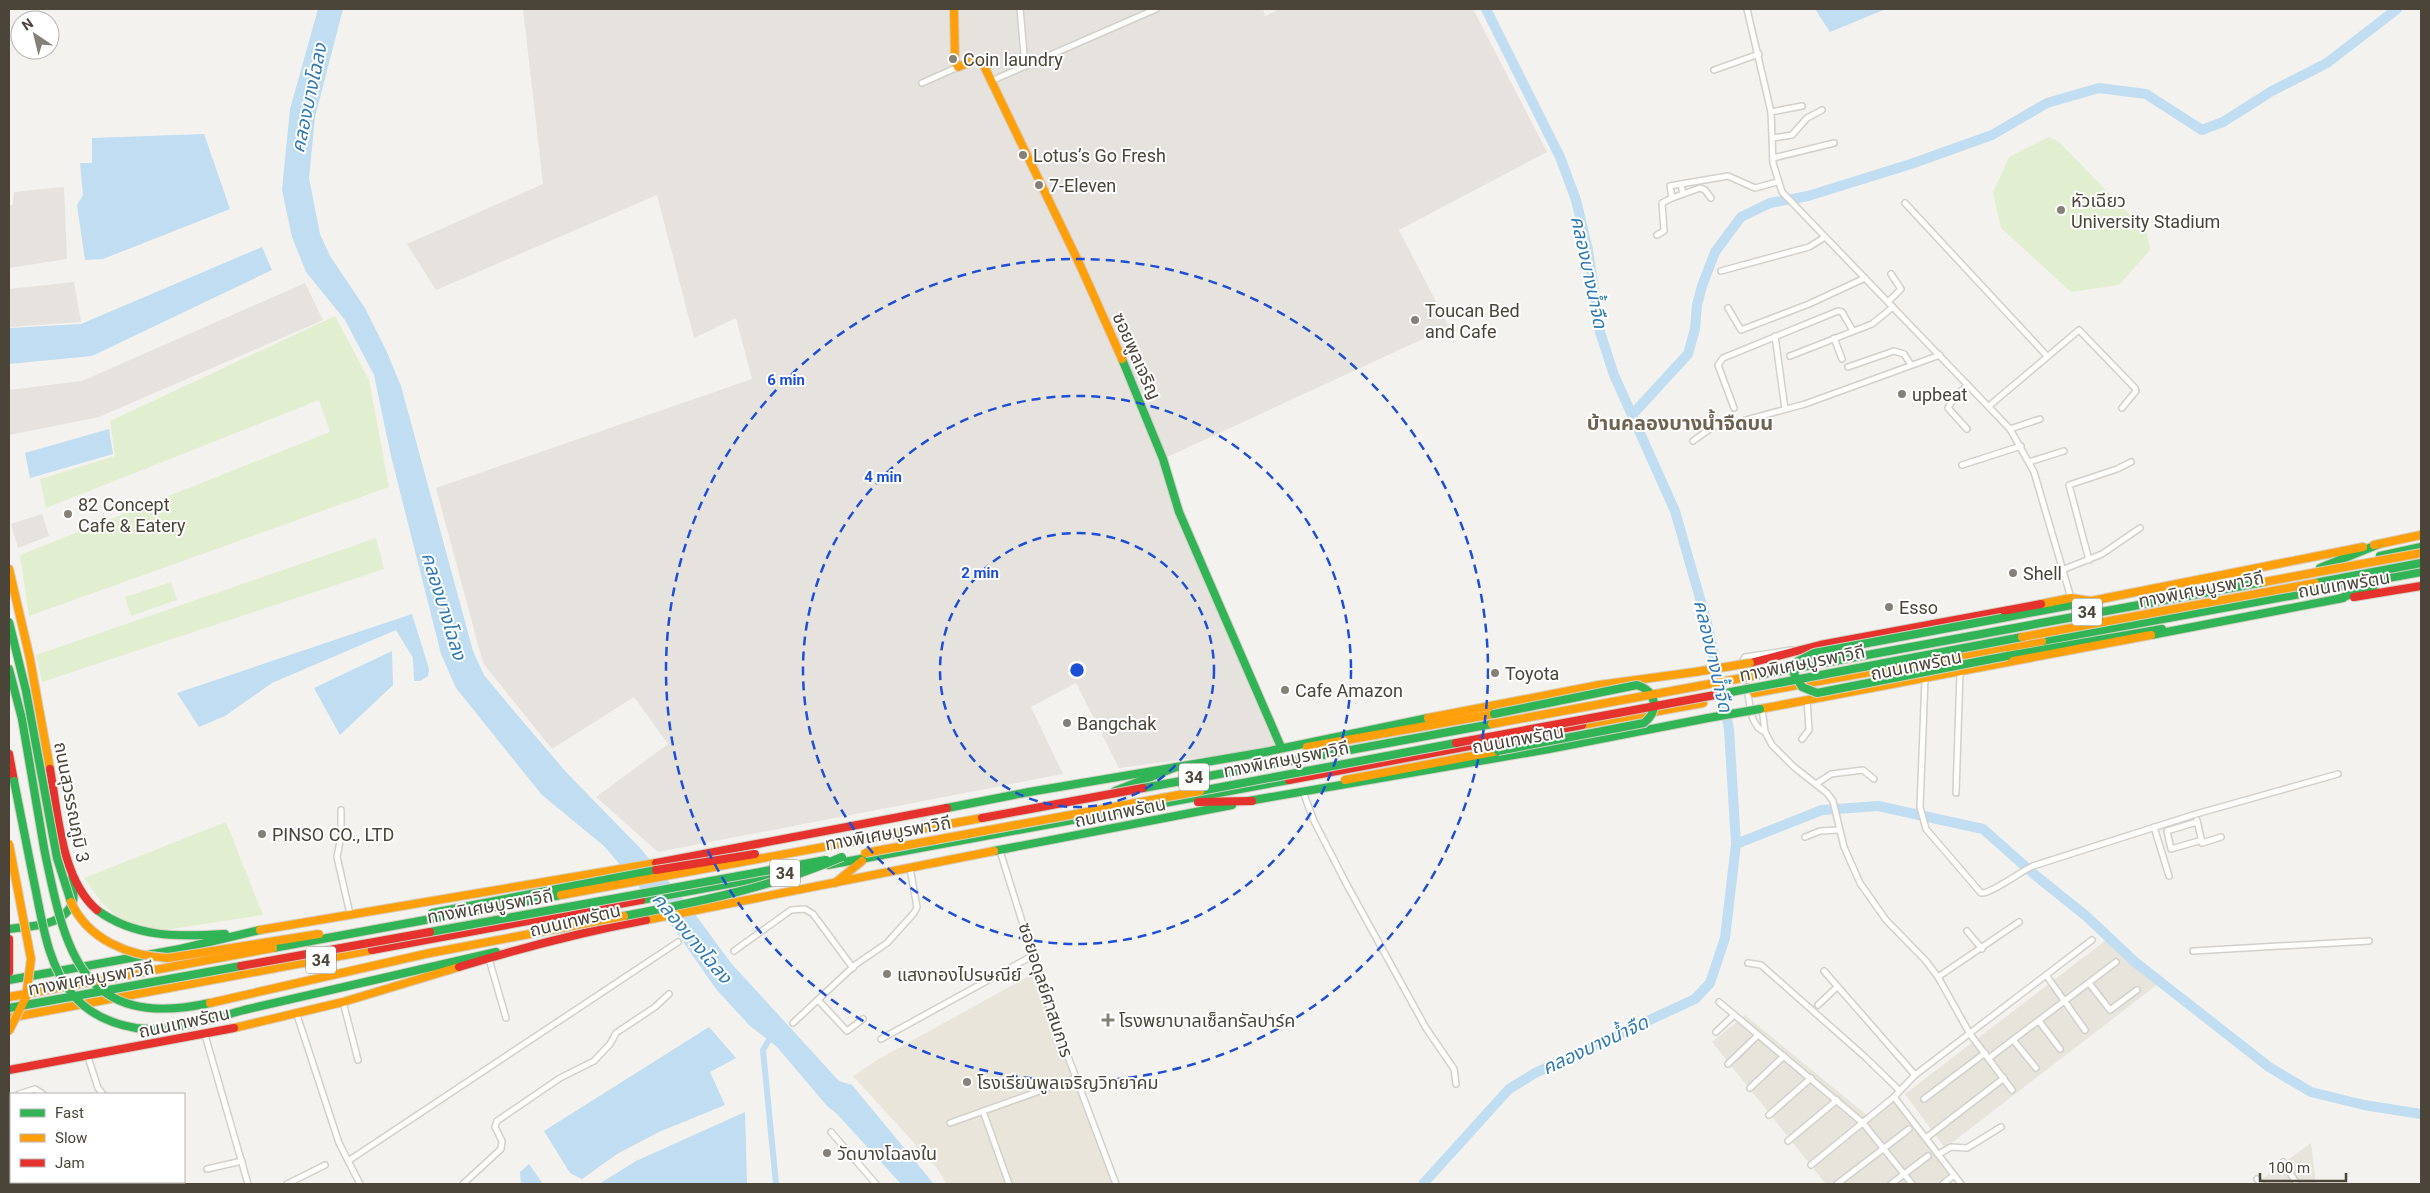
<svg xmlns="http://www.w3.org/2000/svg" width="2430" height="1193" viewBox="0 0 2430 1193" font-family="Roboto,'Noto Sans Thai',sans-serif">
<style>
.residential{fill:#e7e4dc}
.industrial{fill:#e6e2de}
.education{fill:#eae5da}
.green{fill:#e1eecf}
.parking{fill:#e6e3df}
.water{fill:#c0ddf1}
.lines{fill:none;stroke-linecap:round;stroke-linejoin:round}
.canal{stroke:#c0ddf1;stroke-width:6}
.river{stroke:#c0ddf1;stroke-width:10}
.street-casing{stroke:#d2d0cb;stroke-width:8}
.fast-casing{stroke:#d3cfc5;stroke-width:10}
.slow-casing{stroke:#d3cfc5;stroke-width:10}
.jam-casing{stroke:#d3cfc5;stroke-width:10}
.street{stroke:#fdfdfc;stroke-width:5}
.fast{stroke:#30b455;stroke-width:8}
.slow{stroke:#ff9f0a;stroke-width:8}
.jam{stroke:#e5322d;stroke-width:8}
.fast-bridge-casing{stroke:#d3cfc5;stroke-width:10;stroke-linecap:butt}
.slow-bridge-casing{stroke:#d3cfc5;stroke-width:10;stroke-linecap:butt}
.jam-bridge-casing{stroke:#d3cfc5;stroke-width:10;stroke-linecap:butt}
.fast-bridge{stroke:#30b455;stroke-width:8}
.slow-bridge{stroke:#ff9f0a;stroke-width:8}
.jam-bridge{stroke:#e5322d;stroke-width:8}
.ring{fill:none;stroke:#1d4ed8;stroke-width:2.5;stroke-dasharray:9 6}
.poi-dot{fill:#868178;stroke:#fff;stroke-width:2}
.labels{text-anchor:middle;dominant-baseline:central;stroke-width:4;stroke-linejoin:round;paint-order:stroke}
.shield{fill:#fff;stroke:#817c74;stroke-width:1}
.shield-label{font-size:16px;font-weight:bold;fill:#4b4439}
.poi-label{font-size:18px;fill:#4b4439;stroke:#fff;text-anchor:start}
.street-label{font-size:18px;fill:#4b4439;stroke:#fff}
.water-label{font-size:19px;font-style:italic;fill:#2e7ab2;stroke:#fff}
.quarter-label{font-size:20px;font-weight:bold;fill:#6e6250;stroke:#fff}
.centre{fill:#1d4ed8;stroke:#fff;stroke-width:2.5}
.ring-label{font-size:15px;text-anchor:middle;font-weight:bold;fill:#1d4ed8;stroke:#fff;stroke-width:4;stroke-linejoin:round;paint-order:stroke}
</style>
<rect width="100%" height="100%" fill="#f4f2ee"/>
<!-- residential -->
<g class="residential">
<polygon points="2106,940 2158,984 1945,1148 1905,1094"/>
<polygon points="1745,1015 1869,1117 1895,1097 1956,1175 1944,1184 1826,1184 1712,1042"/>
<polygon points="2311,1143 2316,1184 2255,1184"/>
</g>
<!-- industrial -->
<g class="industrial">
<polygon points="523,9 1263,9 1265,16 1280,9 1473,9 1547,152 1399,230 1449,327 1163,459 1281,747 1119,768 1076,683 1031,707 1063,774 658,852 596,797 668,744 634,697 552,749 483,663 436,488 752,379 736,318 694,338 657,195 436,290 407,244 543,184"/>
<polygon points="64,187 67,259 9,268 9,205 13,205 14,192"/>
<polygon points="74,282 81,322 9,327 9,289"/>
<polygon points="305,283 323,320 99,417 9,435 9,390 82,381"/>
</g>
<!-- education -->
<polygon class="education" points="1036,972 1115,1184 947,1184 936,1167 853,1076 877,1060"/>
<!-- green -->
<g class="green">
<polygon points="2049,137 2059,142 2147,232 2150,250 2119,285 2071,292 2001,228 1993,193 2009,157"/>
<polygon points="335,316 369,380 389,487 29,616 20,555 330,432 319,400 46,508 40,479 115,456 110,421"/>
<polygon points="376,538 384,569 42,682 36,655"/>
<polygon points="171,582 177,600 131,616 125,597"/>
<polygon points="226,822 263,915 158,931 129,924 115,915 101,902 84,878"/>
</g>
<!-- parking -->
<polygon class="parking" points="42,514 49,536 18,548 11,524"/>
<!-- water -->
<g class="water">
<polygon points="318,9 343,9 315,117 309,178 320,234 330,256 365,308 386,350 401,386 473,651 484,675 519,717 566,772 640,848 686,902 731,963 839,1081 852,1085 934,1184 901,1184 837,1114 827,1106 777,1047 749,1025 716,989 670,923 604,846 542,795 456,688 441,654 391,456 374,375 345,320 306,272 292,237 282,190 290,109"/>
<polygon points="1815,9 1886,9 1830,32"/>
<polygon points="204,134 230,209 103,259 85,260 77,205 83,195 80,163 92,163 92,138"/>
<polygon points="262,247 272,270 92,356 9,364 9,328 81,324"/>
<polygon points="109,429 113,454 30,478 25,453"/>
<polygon points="412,614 429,669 428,676 420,681 414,681 413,658 396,630 272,683 225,716 199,727 177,693"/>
<polygon points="392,651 393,685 340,735 314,688"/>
<polygon points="709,1027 736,1058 710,1072 725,1105 659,1132 617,1154 582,1179 570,1173 544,1131"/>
<polygon points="745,1112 747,1184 599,1184 636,1161"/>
<polygon points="529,1164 543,1184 521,1184 520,1172"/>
</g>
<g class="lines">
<!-- canal -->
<polyline class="canal" points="773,1033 763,1050 776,1184"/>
<!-- river -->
<g class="river">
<polyline points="1632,415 1688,354 1695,329 1697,305 1702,286 1715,252 1741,217 1770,203 1808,196 1911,164 1992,135 2047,103 2099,88 2146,94 2202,130 2223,122 2272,91 2327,63 2397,9"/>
<polyline points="1736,844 1822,810 1878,806 1983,829 2035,875 2086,916 2135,962 2269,1067 2311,1092 2364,1105 2421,1114"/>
<polyline points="1423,1184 1509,1089 1535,1073 1695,999 1710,983 1725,938 1736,844 1729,729 1707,623 1675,511 1614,375 1600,332 1588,250 1576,200 1560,157 1486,9"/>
</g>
<!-- street casing -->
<g class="street-casing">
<g id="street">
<polyline points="1020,9 1025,66"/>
<polyline points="1747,9 1771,112 1773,163 1782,192 2010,429 2034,472 2071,598"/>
<polyline points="1714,70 1759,54"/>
<polyline points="991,81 1156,9"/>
<polyline points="922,83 958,67"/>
<polyline points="1771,112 1802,106"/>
<polyline points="1773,138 1792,135 1807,118 1822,110"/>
<polyline points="1773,158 1834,143"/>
<polyline points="1681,184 1670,186 1672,198 1700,188 1705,190 1711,198"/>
<polyline points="1683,194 1681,184 1728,176 1755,188 1777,182"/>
<polyline points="1905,203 2047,356"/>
<polyline points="1657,235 1664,231 1662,203 1672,198"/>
<polyline points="1721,271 1809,247 1825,237"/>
<polyline points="1888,302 1901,289 1891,274"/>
<polyline points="1728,308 1741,330 1809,304 1865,278"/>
<polyline points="1775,336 1785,409"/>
<polyline points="1834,338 1842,359"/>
<polyline points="1790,356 1872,324 1893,307"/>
<polyline points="1848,367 1894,351 1904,354 1911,365"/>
<polyline points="1989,406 2079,330 2135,388 2136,391 2122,408"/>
<polyline points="1734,408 1718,365 1723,358 1838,311 1842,312 1853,331"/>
<polyline points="1967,429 1948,408 1955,396 1968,385"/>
<polyline points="2010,429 2040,419"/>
<polyline points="1693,441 1714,426 1731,424 1805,404 1940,355"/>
<polyline points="2029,462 2064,451"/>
<polyline points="1962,465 2021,446"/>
<polyline points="2089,560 2069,485 2117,469 2131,462"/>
<polyline points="2062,570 2102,554 2140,528"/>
<polyline points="1745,678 1742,662 1745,657 1791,650"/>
<path d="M1925 679 1920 807 1926 829 1981 893C1991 894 2021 871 2033 866L2196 814 2338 774"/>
<path d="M1747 687C1750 702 1749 726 1765 732"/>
<polyline points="1762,708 1765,732 1772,745 1794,767 1827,793 1833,801 1844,847 1860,883 1886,920 1926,961 1938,977 1970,1034 2012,1090"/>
<polyline points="1802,739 1809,730 1807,700"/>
<polyline points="1816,784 1831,774 1863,770 1874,779"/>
<polyline points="1303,792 1314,821 1347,885 1426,1028 1454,1069 1456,1084"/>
<polyline points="1956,793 1960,672"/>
<polyline points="341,810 341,836 337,857 350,914"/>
<polyline points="2197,820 2202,843 2221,837"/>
<polyline points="2197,822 2167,831 2171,849 2202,840"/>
<polyline points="2154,827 2169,876"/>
<polyline points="1805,837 1820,831 1839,830"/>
<polyline points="1000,851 1046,998 1116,1184"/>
<polyline points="1967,931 1982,949"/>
<polyline points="734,951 791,910 805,909 813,914 853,968"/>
<polyline points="2193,951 2369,941"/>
<polyline points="489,959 506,1018"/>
<polyline points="1748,963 1761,965 1864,1056 1899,1090"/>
<polyline points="1824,971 1915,1075"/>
<polyline points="2046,975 2085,1030"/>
<polyline points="1938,977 2019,922"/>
<polyline points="2089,983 2110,1010 2137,990"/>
<polyline points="818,1000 847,1031 863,1019"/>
<polyline points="343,1002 358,1060"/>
<polyline points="1719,1002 1863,1123 1912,1184"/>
<polyline points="1818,1005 1837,987"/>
<polyline points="296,1012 339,1143 360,1184"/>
<polyline points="2039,1021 2060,1049"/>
<polyline points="793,1023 855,965 887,943 914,913 917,907 910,868"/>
<polyline points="1716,1032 1734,1015"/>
<polyline points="205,1035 248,1184"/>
<polyline points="881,1039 1032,956"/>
<polyline points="2014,1041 2036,1068"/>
<polyline points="88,1057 98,1088 103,1094"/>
<polyline points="1989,1058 2116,962"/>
<polyline points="1728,1064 1758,1035"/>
<polyline points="1750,1088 1784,1056"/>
<polyline points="19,1094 35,1089 43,1094"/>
<polyline points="1894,1097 1961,1184"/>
<polyline points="9,1098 11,1097"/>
<polyline points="1924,1099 1985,1053"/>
<polyline points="983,1111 1009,1184"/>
<polyline points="1769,1115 1811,1078"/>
<polyline points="950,1123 1076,1078"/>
<polyline points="831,1132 876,1184"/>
<polyline points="9,1134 11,1138"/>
<polyline points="1926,1138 2004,1078"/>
<polyline points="1788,1141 1837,1100"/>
<polyline points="1939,1154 1951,1147 1967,1148 2001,1127"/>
<polyline points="348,1161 678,942"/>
<polyline points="2283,1162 2297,1184"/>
<polyline points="1811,1165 1894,1097 1915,1075 2092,940"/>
<polyline points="207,1169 242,1161"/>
<polyline points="2257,1179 2261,1184"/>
<polyline points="34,1182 35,1184"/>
<polyline points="121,1182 122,1184"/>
<polyline points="142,1182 144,1184"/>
<polyline points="287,1184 325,1165"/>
<polyline points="463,1184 501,1149 502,1141 495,1127 497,1121 560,1078 594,1061 610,1044 616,1033 655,1007 669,994"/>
<polyline points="1837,1184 1909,1129"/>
<polyline points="1891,1184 1928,1156"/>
<polyline points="1943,1184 1954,1175"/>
</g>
</g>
<!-- fast casing -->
<g class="fast-casing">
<g id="fast">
<polyline points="1122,359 1163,459 1179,512 1281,747"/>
<polyline points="2380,556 2421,547"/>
<polyline points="2320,568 2379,544"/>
<polyline points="2338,599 2374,586"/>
<polyline points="2002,618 2088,602"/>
<polyline points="2151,635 2343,598"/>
<polyline points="2042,641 2421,572"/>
<polyline points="2007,656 2162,629"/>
<polyline points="9,669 22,719 44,848"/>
<polyline points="1115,791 1176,767"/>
<polyline points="1248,801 1549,749 1708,718"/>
<polyline points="947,808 1029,792 1265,752 1428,718"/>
<polyline points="994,851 1232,805"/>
<polyline points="828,865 1289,780"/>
<polyline points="641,900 794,872"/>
<path d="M97 910C135 938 179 937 225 934"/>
<path d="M9 929C30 926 65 927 73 901 75 894 72 885 72 878"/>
<polyline points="9,980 180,949 260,930"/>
<polyline points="244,1010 496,952"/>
</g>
</g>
<!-- slow casing -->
<g class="slow-casing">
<g id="slow">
<polyline points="954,9 955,61 958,67 976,60 981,61 984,66 1080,265 1122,359"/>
<polyline points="2374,545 2421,535"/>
<polyline points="9,569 30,659 50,769"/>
<polyline points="2041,604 2071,598 2091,601 2363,547"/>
<polyline points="1754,693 2042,641"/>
<polyline points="1760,709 2151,635"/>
<polyline points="1428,718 1599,685 1695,672"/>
<polyline points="1582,725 1703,703"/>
<polyline points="1307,747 1494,714"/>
<polyline points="1345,780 1498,751"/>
<polyline points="835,883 862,861"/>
<polyline points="646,920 994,851"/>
<polyline points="260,930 656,863"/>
<polyline points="9,1018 372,950"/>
<polyline points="234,1028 343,1002 459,967"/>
</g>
</g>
<!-- jam casing -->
<g class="jam-casing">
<g id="jam">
<polyline points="2354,597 2421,586"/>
<polyline points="1750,663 1820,645 2041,604"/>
<polyline points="9,754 14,781"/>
<path d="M50 769C58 813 61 879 97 910"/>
<polyline points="1289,780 1582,725"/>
<polyline points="1198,802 1252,801"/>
<polyline points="656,863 947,808"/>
<polyline points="9,939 9,972"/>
<polyline points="372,950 641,900"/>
<path d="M459 967C521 948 582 932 646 920"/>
<polyline points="9,1070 234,1028"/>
</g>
</g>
<!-- street -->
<use href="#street" class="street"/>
<!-- fast -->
<use href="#fast" class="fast"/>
<!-- slow -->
<use href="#slow" class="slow"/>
<!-- jam -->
<use href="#jam" class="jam"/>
<!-- fast-bridge casing -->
<g class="fast-bridge-casing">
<g id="fast-bridge">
<polyline points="2315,583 2421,563"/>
<polyline points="2002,618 1814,653 1798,661 1794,674 1802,687 1817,693 2007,656"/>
<polyline points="9,622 26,691 57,858 71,902"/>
<polyline points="1753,676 2264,582"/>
<polyline points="1715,695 2022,637"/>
<path d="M1494 714 1637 685C1656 691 1660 710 1644 723L1498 751"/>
<polyline points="1708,718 1760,709"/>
<path d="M14 781C21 815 27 848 34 882 42 919 47 965 73 995 89 1014 112 1024 136 1028 172 1033 210 1019 244 1010"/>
<polyline points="1143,788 1492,724"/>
<polyline points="1200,791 1456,743"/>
<path d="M44 848C65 951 81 1031 210 1003"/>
<polyline points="432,913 656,870"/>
<path d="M624 916C698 902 773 887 842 857"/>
<polyline points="430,932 826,860"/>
<polyline points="273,948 561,895"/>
<polyline points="9,1008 241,966"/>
</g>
</g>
<!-- slow-bridge casing -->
<g class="slow-bridge-casing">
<g id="slow-bridge">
<polyline points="2264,582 2421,553"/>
<polyline points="2022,637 2315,583"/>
<polyline points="1695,672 1750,663"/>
<polyline points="1492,724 1753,676"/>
<polyline points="9,844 31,959 26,997 9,1031"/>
<polyline points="865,853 1200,791"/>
<polyline points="561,895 982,818"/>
<path d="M71 902C88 940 129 956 168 958L319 934"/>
<polyline points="9,997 273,948"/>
<polyline points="210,1003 425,954 624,916"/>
</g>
</g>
<!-- jam-bridge casing -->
<g class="jam-bridge-casing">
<g id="jam-bridge">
<polyline points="1456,743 1715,695"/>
<polyline points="982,818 1143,788"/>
<polyline points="656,870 755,854"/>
<polyline points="241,966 430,932"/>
</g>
</g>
<!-- fast-bridge -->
<use href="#fast-bridge" class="fast-bridge"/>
<!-- slow-bridge -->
<use href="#slow-bridge" class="slow-bridge"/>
<!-- jam-bridge -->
<use href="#jam-bridge" class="jam-bridge"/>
</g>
<!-- distance rings -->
<g class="ring">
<circle cx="1077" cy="670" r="137"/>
<circle cx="1077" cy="670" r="274"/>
<circle cx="1077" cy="670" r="411"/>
</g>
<!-- markers -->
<g class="poi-dot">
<circle cx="953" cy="59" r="5"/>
<circle cx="1023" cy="155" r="5"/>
<circle cx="1039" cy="185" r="5"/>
<circle cx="2061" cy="210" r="5"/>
<circle cx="1415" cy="320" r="5"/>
<circle cx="1902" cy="394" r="5"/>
<circle cx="68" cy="514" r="5"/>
<circle cx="2013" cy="573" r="5"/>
<circle cx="1889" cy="607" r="5"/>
<circle cx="1495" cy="673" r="5"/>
<circle cx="1285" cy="690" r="5"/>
<circle cx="1067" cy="723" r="5"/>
<circle cx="262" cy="834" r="5"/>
<circle cx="887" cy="974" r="5"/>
<path d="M1105.5 1012.5h5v5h5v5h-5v5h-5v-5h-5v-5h5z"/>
<circle cx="967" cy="1082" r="5"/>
<circle cx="827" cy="1153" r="5"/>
</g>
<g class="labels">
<!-- shield labels -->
<g class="shield">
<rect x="2072" y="598.5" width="30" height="27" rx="4"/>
<rect x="1179" y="763.5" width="30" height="27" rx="4"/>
<rect x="770" y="859.5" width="30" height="27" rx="4"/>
<rect x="306" y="946.5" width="30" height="27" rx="4"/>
</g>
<g class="shield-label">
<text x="2087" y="612">34</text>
<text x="1194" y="777">34</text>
<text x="785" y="873">34</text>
<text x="321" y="960">34</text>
</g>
<!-- poi labels -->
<g class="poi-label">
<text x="963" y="59">Coin laundry</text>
<text x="1033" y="155">Lotus’s Go Fresh</text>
<text x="1049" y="185">7-Eleven</text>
<text x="2071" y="200">หัวเฉียว<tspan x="2071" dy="21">University Stadium</tspan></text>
<text x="1425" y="310">Toucan Bed<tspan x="1425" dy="21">and Cafe</tspan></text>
<text x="1912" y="394">upbeat</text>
<text x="78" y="504">82 Concept<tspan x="78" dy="21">Cafe &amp; Eatery</tspan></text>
<text x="2023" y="573">Shell</text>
<text x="1899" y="607">Esso</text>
<text x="1505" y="673">Toyota</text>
<text x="1295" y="690">Cafe Amazon</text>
<text x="1077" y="723">Bangchak</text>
<text x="272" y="834">PINSO CO., LTD</text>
<text x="897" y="974">แสงทองไปรษณีย์</text>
<text x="1119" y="1020">โรงพยาบาลเซ็ลทรัลปาร์ค</text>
<text x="977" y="1082">โรงเรียนพูลเจริญวิทยาคม</text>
<text x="837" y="1153">วัดบางโฉลงใน</text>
</g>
<!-- street labels -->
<g class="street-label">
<text transform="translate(1137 356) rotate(66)">ซอยพูลเจริญ</text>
<text transform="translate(2344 584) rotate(-9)">ถนนเทพรัตน</text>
<text transform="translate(2201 589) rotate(-11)">ทางพิเศษบูรพาวิถี</text>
<text transform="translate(1802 663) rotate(-11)">ทางพิเศษบูรพาวิถี</text>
<text transform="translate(1916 665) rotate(-11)">ถนนเทพรัตน</text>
<text transform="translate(1518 739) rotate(-10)">ถนนเทพรัตน</text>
<text transform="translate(1286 759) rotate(-11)">ทางพิเศษบูรพาวิถี</text>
<text transform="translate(72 802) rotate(79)">ถนนสุวรรณภูมิ 3</text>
<text transform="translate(1120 812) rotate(-11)">ถนนเทพรัตน</text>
<text transform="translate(888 833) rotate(-10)">ทางพิเศษบูรพาวิถี</text>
<text transform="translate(490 906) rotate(-10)">ทางพิเศษบูรพาวิถี</text>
<text transform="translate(575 920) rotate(-13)">ถนนเทพรัตน</text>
<text transform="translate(91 978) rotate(-10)">ทางพิเศษบูรพาวิถี</text>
<text transform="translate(1046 990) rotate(72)">ซอยอดุลย์ศาสนการ</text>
<text transform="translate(184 1022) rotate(-12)">ถนนเทพรัตน</text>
</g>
<!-- water labels -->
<g class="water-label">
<text transform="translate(309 98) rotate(-78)">คลองบางโฉลง</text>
<text transform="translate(1589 272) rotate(78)">คลองบางน้ำจืด</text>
<text transform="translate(444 606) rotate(73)">คลองบางโฉลง</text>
<text transform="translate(1713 656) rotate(77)">คลองบางน้ำจืด</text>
<text transform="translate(692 938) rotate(50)">คลองบางโฉลง</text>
<text transform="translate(1595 1045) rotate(-25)">คลองบางน้ำจืด</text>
</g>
<!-- quarter labels -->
<g class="quarter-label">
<text x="1680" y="423">บ้านคลองบางน้ำจืดบน</text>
</g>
</g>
<circle cx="1077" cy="670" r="8" class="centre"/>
<g class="ring-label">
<text x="786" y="385">6 min</text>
<text x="883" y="482">4 min</text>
<text x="980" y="578">2 min</text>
</g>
<!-- border -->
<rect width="2430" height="1193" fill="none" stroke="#4b4439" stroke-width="20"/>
<!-- legend -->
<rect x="10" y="1093" width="175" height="90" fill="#ffffff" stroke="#b7b4b0"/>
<rect x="20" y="1109" width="25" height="8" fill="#30b455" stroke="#b7b4b0"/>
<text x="55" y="1118" font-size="15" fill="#4b4439">Fast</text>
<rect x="20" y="1134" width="25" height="8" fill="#ff9f0a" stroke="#b7b4b0"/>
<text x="55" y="1143" font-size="15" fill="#4b4439">Slow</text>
<rect x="20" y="1159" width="25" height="8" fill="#e5322d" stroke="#b7b4b0"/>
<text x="55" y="1168" font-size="15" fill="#4b4439">Jam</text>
<!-- north arrow -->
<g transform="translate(35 35) rotate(325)"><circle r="24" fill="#ffffff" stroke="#b7b4b0"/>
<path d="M0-4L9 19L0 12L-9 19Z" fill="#868178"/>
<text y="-8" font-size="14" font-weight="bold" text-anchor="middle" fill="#4b4439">N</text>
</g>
<!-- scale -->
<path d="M2260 1173v8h86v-8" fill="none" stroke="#4b4439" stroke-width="2.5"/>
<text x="2268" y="1173" font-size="15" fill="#4b4439" stroke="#ffffff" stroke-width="4" paint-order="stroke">100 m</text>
</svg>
